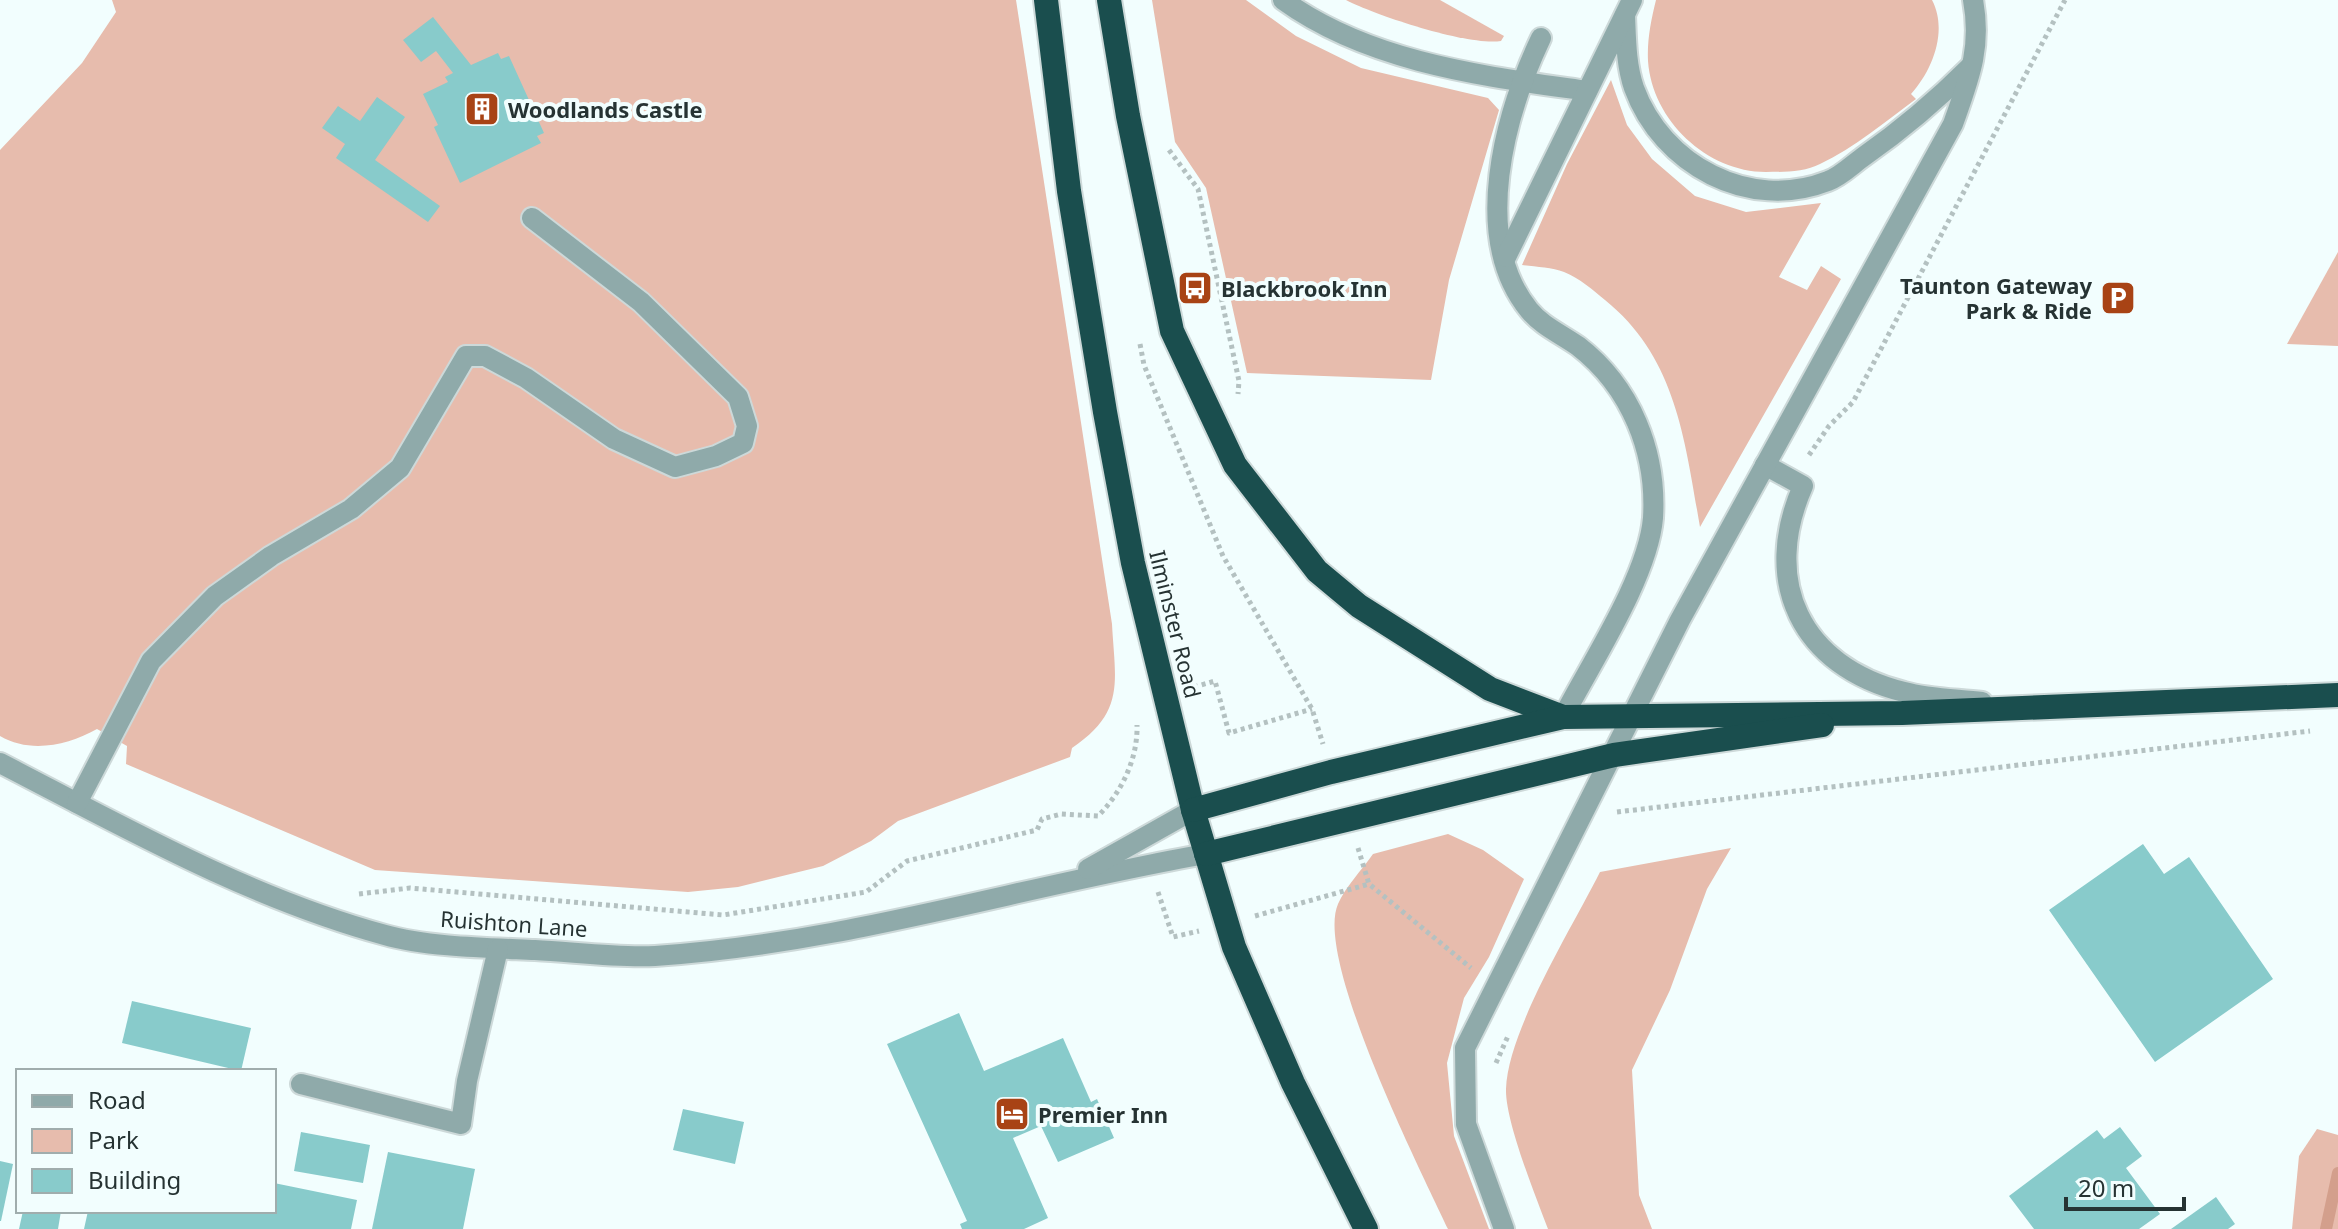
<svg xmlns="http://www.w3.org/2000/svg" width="2338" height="1229" viewBox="0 0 2338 1229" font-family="'Noto Sans',sans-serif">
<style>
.green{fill:#e7bcad}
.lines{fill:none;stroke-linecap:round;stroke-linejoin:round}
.stream{stroke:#d39f8c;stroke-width:12}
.building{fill:#88cbcb}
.minor-casing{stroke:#cdd9d9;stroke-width:24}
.highway-casing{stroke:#cdd9d9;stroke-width:28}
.path{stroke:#b4c1c1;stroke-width:5;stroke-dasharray:4 4;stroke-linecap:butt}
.minor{stroke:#8faaaa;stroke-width:20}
.highway{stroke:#1a4e4e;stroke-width:24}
.labels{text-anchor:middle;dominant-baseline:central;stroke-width:8;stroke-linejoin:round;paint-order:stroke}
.poi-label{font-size:22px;font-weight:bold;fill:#263333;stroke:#f2fefe;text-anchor:start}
.street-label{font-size:22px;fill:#263333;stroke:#f2fefe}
</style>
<rect width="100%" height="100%" fill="#f2fefe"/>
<!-- green -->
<g class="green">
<path d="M112 0H1016L1112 624C1115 681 1126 712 1072 748L1070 757 898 821 871 841 823 866 738 887 688 892 375 870 126 764 127 746 97 729C68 745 31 754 0 736V150L82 63 116 12Z"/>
<polygon points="1152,0 1246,0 1296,36 1361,68 1488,98 1499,110 1449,280 1431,380 1247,373 1206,188 1175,142"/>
<path d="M1346 0H1440L1504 36 1501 41C1468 46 1377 16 1346 0Z"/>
<path d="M1656 0H1932C1948 30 1933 70 1911 94L1916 99C1886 121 1854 148 1820 164 1805 172 1783 172 1766 172 1707 172 1652 120 1648 61 1647 40 1651 20 1656 0Z"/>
<path d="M1611 80 1627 125 1652 159 1695 196 1746 212 1821 203 1779 277 1807 290 1821 266 1841 279 1700 527C1685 442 1677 358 1605 300 1593 290 1579 278 1564 272 1552 267 1535 267 1522 265L1567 164Z"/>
<polygon points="2338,252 2338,346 2287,344"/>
<path d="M1448 834 1483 850 1524 879 1489 957 1464 998 1447 1063 1454 1136 1489 1229H1448C1421 1171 1314 959 1338 904 1345 887 1362 870 1373 854Z"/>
<path d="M1731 848 1707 889 1670 990 1632 1070 1639 1195 1652 1229H1548C1536 1197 1505 1121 1506 1089 1508 1030 1572 928 1600 872Z"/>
<polygon points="2317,1129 2338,1135 2338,1229 2292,1229 2299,1156"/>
</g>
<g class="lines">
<!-- stream -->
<polyline class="stream" points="2326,1229 2338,1173"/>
</g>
<!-- building -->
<g class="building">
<polygon points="433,17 471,65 498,53 501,59 509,56 544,133 537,136 541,143 460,183 434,127 438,125 423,94 448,82 445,77 453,73 436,51 421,62 403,40"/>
<polygon points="377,97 405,117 375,160 440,206 428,222 336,158 345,144 322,128 338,106 360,121"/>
<polygon points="2143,844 2164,874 2189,857 2273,979 2155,1062 2049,910"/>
<polygon points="132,1001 251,1028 241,1071 122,1043"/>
<polygon points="959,1013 984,1071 1063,1038 1091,1102 1097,1099 1114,1138 1058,1162 1041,1126 1013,1138 1048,1218 1024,1229 962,1229 960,1224 967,1221 887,1044"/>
<polygon points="683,1109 744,1122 735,1164 673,1150"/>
<polygon points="2120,1127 2142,1156 2126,1168 2160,1214 2139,1229 2034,1229 2009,1196 2097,1130 2104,1139"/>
<polygon points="301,1132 370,1145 363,1183 294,1171"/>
<polygon points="388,1152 475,1169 463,1229 372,1229"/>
<polygon points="0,1161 13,1164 1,1221 0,1221"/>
<polygon points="274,1183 357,1200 351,1229 84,1229 88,1211 274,1211"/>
<polygon points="2216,1197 2235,1224 2228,1229 2171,1229"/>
<polygon points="23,1211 61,1211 58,1229 19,1229"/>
</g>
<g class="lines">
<!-- minor casing -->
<g class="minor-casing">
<g id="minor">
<path d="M1283 0C1370 63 1484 76 1587 91"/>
<path d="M1625 15C1626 39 1626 65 1634 88 1662 165 1749 212 1828 181 1840 177 1852 165 1863 157 1903 129 1937 100 1971 66"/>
<path d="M1541 38C1505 114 1470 237 1529 310 1542 326 1561 334 1578 346 1631 387 1657 452 1653 518 1648 577 1591 663 1563 717"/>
<polyline points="1506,257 1632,0"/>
<path d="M1765 465 1803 486C1761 581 1800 666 1904 692 1929 699 1957 699 1982 702"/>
<path d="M0 763C124 827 249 898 385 935 426 947 491 948 535 950 574 952 616 958 655 956 842 944 1022 886 1206 854"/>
<polyline points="77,803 151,661 215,596 271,556 351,509 400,468 466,356 485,356 526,378 614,439 675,467 716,456 743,443 747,426 738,397 641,302 532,218"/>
<polyline points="1088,869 1193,810"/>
<polyline points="301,1084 461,1124 467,1081 498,949"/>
<path d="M1504 1229 1466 1124 1465 1048 1680 620 1953 124C1969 79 1982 48 1973 0"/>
</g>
</g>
<!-- highway casing -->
<g class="highway-casing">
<g id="highway">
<polyline points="1046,0 1069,191 1105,412 1133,563 1193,810 1234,947 1293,1083 1366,1229"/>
<polyline points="1109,0 1128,116 1172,331 1235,465 1317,571 1359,606 1490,689 1563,717"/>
<polyline points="1193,810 1331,772 1563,717 1902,713 2338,695"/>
<polyline points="1206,854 1614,755 1822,725"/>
</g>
</g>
<!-- path -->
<g class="path">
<polyline points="1169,150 1198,189 1239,381 1238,394"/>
<polyline points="1140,344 1144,365 1223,556 1312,709 1323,744"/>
<polyline points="1809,455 1829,426 1853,402 2065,0"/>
<polyline points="1194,687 1215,681 1229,733 1312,709"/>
<polyline points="1617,812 2310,731"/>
<polyline points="1358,848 1369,884 1471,968"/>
<polyline points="1158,892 1173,937 1199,931"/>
<path d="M359 894 410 888 723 915 866 892 907 861 1037 830 1042 819 1061 814 1098 816C1121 793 1138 759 1137 725"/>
<polyline points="1255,916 1369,884"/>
<polyline points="1496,1063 1508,1036"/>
</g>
<!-- minor -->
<use href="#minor" class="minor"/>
<!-- highway -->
<use href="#highway" class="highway"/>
</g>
<!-- icons -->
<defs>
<g id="building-square" transform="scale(1.8)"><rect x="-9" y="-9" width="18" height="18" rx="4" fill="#a84315" stroke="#f2fefe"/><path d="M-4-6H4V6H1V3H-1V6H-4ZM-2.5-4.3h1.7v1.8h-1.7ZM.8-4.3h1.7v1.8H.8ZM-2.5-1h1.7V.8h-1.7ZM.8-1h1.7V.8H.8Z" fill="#fff"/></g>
<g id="bus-square" transform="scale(1.8)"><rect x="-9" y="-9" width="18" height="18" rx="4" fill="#a84315" stroke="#f2fefe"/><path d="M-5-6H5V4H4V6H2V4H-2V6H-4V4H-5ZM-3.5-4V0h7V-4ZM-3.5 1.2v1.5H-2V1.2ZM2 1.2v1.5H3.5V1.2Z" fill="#fff"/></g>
<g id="parking-square" transform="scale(1.8)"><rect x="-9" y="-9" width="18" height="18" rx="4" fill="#a84315" stroke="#f2fefe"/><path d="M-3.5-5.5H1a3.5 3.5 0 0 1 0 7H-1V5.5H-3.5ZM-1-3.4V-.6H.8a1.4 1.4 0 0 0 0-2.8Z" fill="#fff"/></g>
<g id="hotel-square" transform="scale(1.8)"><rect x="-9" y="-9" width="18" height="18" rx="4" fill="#a84315" stroke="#f2fefe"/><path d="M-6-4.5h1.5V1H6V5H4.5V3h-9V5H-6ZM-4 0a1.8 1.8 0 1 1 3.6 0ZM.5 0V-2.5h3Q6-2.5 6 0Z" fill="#fff"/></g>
</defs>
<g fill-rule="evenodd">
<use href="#building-square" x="482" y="109"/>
<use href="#bus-square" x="1195" y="288"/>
<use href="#parking-square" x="2118" y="298"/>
<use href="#hotel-square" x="1012" y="1114"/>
</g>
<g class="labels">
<!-- poi labels -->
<g class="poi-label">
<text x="508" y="109">Woodlands Castle</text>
<text x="2092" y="285" text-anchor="end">Taunton Gateway<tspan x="2092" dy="25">Park &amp; Ride</tspan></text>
<text x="1221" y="288">Blackbrook Inn</text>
<text x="1038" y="1114">Premier Inn</text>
</g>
<!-- street labels -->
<g class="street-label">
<text transform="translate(1176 624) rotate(76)">Ilminster Road</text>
<text transform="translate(514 923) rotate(4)">Ruishton Lane</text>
</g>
</g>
<!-- legend -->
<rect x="16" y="1069" width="260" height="144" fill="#f2fefe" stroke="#a0adad" stroke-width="2"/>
<rect x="32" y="1095" width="40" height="12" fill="#8faaaa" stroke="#a0adad" stroke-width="2"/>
<text x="88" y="1109" font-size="24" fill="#263333">Road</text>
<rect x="32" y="1129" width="40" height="24" fill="#e7bcad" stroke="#a0adad" stroke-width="2"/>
<text x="88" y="1149" font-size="24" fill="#263333">Park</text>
<rect x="32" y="1169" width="40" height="24" fill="#88cbcb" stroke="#a0adad" stroke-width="2"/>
<text x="88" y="1189" font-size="24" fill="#263333">Building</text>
<!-- scale -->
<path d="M2066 1197v12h118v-12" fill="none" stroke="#263333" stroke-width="4"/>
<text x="2078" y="1197" font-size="24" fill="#263333" stroke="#f2fefe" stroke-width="6" paint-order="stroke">20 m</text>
</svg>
